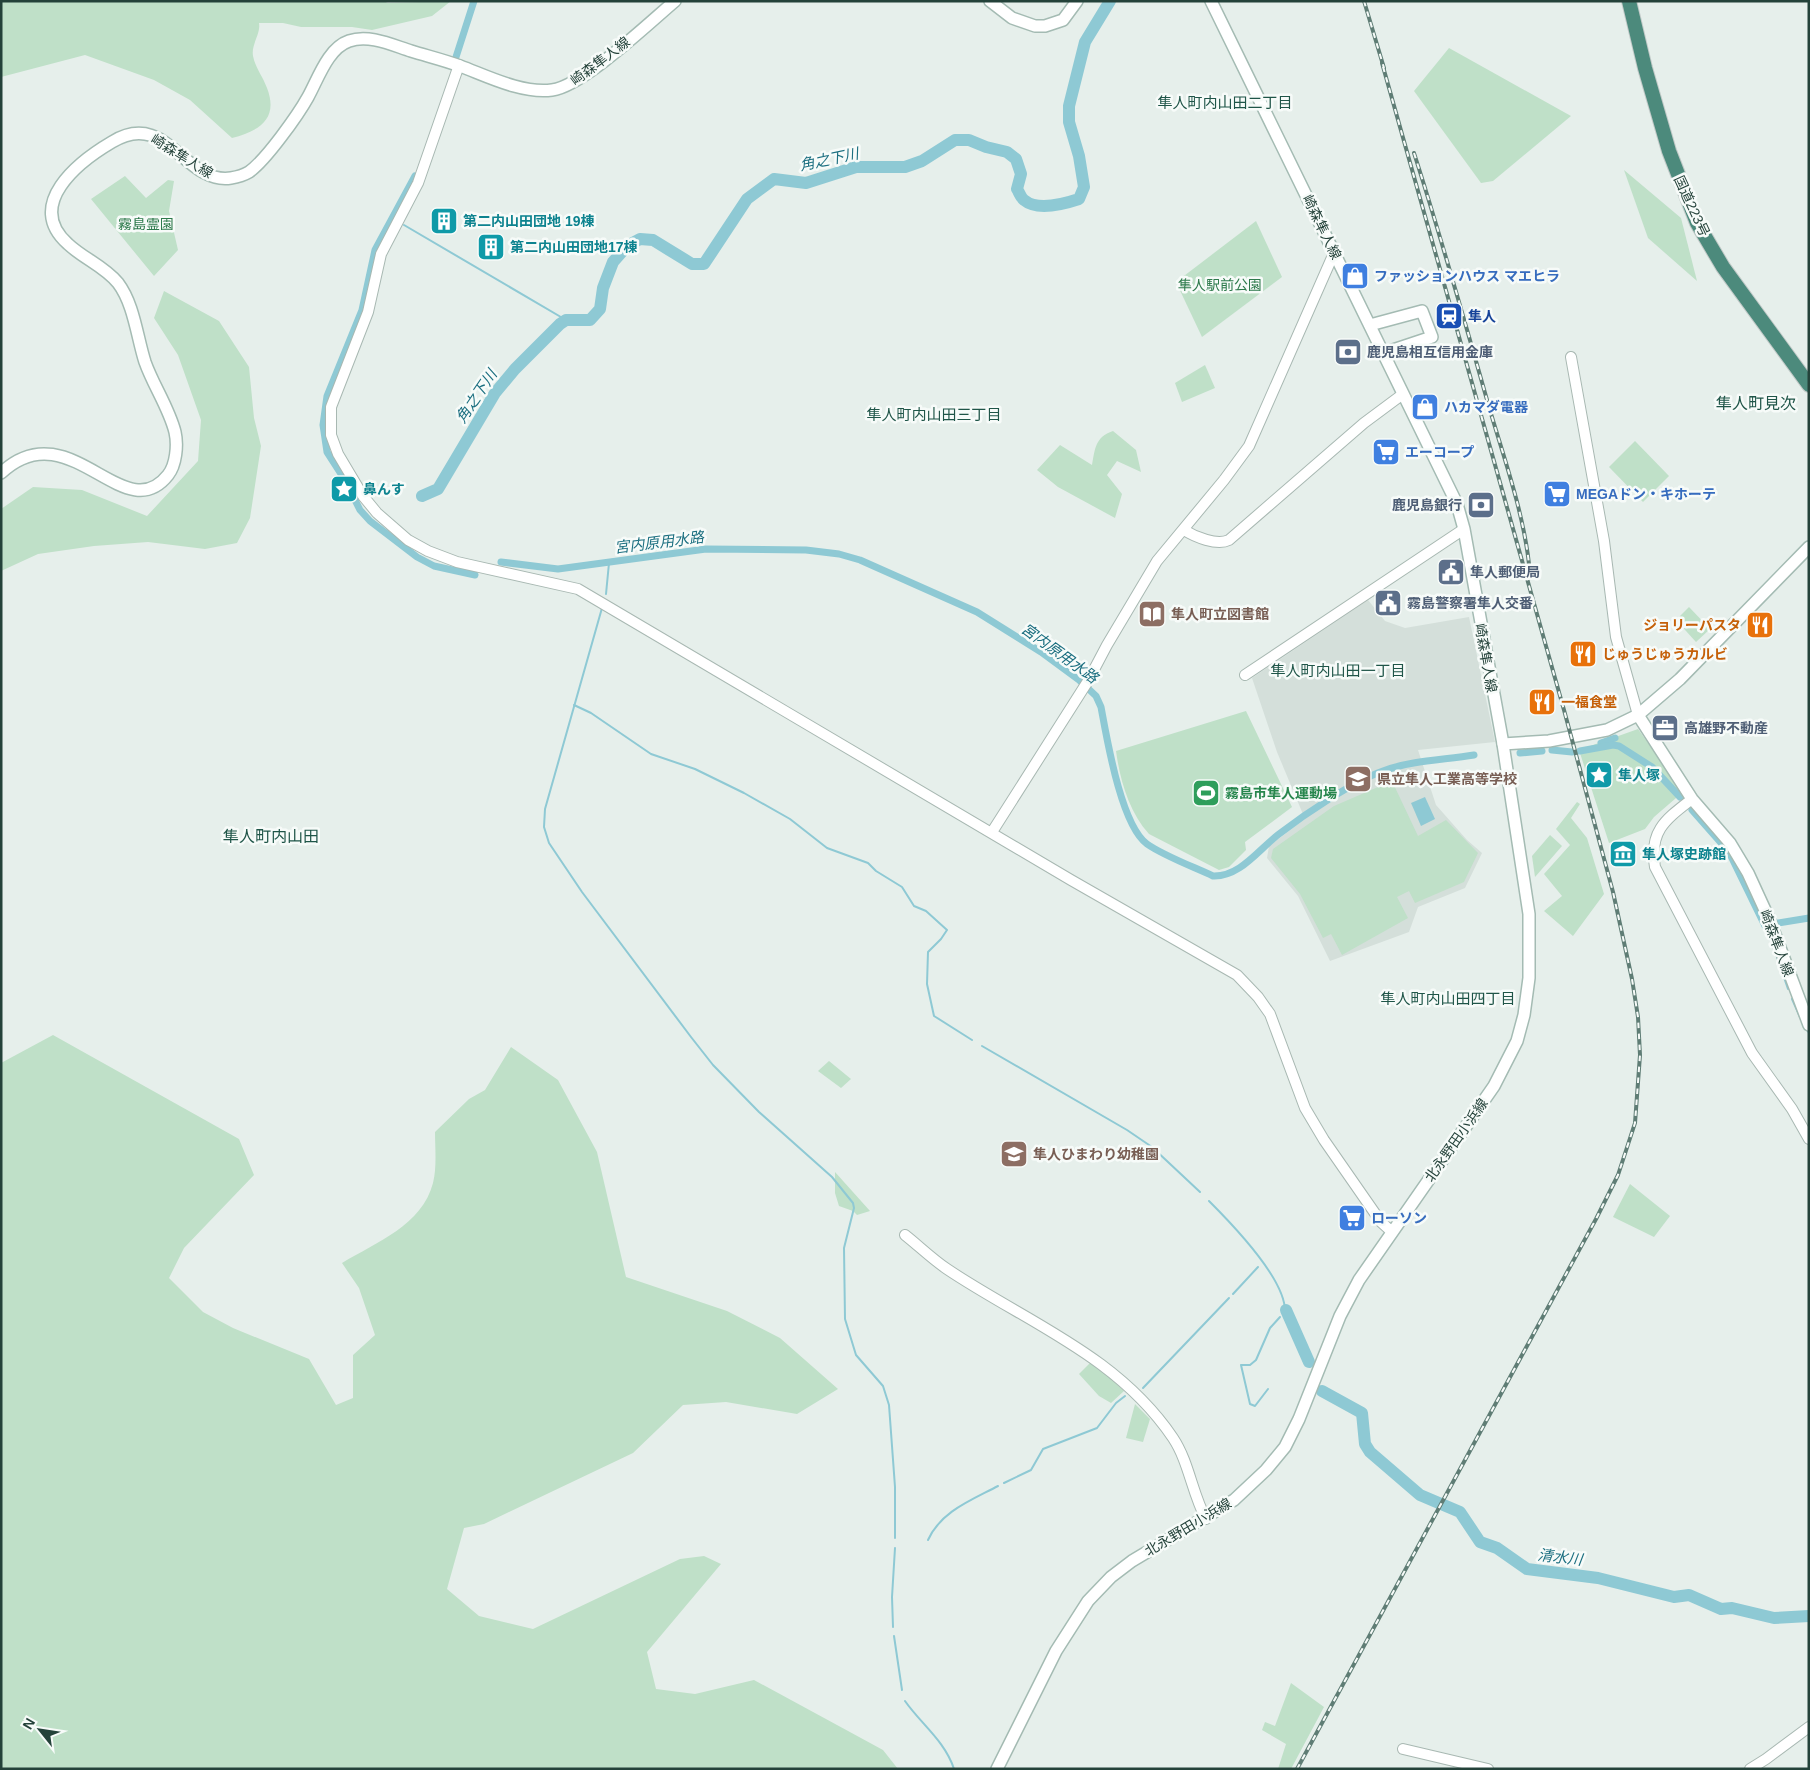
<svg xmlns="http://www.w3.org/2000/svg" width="1810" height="1770" viewBox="0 0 1810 1770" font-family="Arial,'Noto Sans JP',sans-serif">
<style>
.built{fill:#d4dfda}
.green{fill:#bfe0c8}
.water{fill:#8ec9d4}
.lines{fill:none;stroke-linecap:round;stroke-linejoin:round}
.stream{stroke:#8ec9d4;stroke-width:2}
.canal{stroke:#8ec9d4;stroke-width:7}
.river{stroke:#8ec9d4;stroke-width:12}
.tertiary-casing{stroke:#a8b8b2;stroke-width:12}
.secondary-casing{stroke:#a4bbb3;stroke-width:14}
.trunk-casing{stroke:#c2cac8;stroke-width:16}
.tertiary{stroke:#fff;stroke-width:10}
.secondary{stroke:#fff;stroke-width:11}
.trunk{stroke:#4c8a7c;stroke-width:14}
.rail-casing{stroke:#5f7d75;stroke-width:4}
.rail{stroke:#f7fbf9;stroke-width:2;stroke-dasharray:5.5;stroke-linecap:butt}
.labels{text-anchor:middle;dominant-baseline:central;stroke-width:5;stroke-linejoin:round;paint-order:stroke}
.street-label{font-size:14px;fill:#24423a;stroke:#f7fbf9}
.culture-label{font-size:14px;font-weight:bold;fill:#0d838f;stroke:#f7fbf9;text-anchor:start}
.park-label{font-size:14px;fill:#2d7a4b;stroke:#f7fbf9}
.shop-label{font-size:14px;font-weight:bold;fill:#366cbe;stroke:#f7fbf9;text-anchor:start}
.transit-label{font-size:14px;font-weight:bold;fill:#164399;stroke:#f7fbf9;text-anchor:start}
.service-label{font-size:14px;font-weight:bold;fill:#4e5e75;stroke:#f7fbf9;text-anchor:start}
.education-label{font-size:14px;font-weight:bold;fill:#785e54;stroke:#f7fbf9;text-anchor:start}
.food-label{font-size:14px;font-weight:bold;fill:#c56008;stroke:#f7fbf9;text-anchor:start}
.leisure-label{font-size:14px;font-weight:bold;fill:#27864d;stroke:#f7fbf9;text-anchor:start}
.neighbourhood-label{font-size:15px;fill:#1f5548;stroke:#f7fbf9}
.water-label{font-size:15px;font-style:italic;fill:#1c6f80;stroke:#f7fbf9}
.quarter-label{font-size:16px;fill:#1f5548;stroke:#f7fbf9}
</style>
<rect width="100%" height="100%" fill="#e6efeb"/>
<!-- built -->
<polygon class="built" points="1368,600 1385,621 1405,628 1469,617 1495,742 1418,750 1436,805 1467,840 1482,853 1465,888 1418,907 1409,932 1330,961 1298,896 1267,858 1269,846 1305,819 1277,752 1252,678"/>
<!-- green -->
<g class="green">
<path d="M1 1H383L388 3 451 1 432 16 372 30 352 27H301L283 23H259C261 34 251 44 253 56 255 67 263 77 267 88 279 119 259 131 232 138L190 100 154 80 85 55 1 77Z"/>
<polygon points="1449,48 1571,116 1493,181 1481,183 1414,91"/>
<polygon points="1624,170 1681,218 1697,281 1648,238"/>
<polygon points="125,176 146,198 168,180 174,181 169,211 178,250 154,276 91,199"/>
<polygon points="1256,221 1282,277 1202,337 1176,282"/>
<polygon points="164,291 219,321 249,367 254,418 261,446 250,518 237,543 205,549 148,542 94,546 38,554 1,571 1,509 33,487 82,490 147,516 198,461 201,420 178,355 154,318"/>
<polygon points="1205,365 1215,388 1182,402 1175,383"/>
<path d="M1113 431 1136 450 1141 472 1117 461 1107 475 1122 494 1115 518 1058 487 1037 470 1060 445 1092 465C1095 449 1095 437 1113 431Z"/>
<polygon points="1635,441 1669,476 1643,502 1609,467"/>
<polygon points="1689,607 1710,629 1696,642 1676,620"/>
<path d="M1246 711 1292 807 1245 842 1246 850 1229 867 1219 870 1149 834C1129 812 1120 780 1116 751Z"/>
<polygon points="1638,729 1683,792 1654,817 1645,829 1609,843 1579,750"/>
<polygon points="1392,781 1418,836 1446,820 1478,853 1464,882 1415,903 1409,891 1397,897 1408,918 1342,955 1331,934 1323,938 1300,894 1271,858 1273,849 1334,806"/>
<polygon points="1577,802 1580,804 1571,818 1587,838 1604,894 1573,936 1544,911 1562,896 1544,874 1570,845 1556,829"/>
<polygon points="1550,835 1562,846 1535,877 1532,856"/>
<path d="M53 1035 239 1139 254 1175 184 1248 169 1278 203 1312 233 1328 309 1359 336 1405 353 1398V1355L375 1335 359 1288 342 1263C377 1242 422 1225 433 1183 437 1167 435 1148 435 1132L469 1099 485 1090 511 1047 558 1080 597 1152 626 1277 727 1311 780 1338 838 1389 797 1414 726 1402 683 1405 633 1453 484 1524 464 1528 447 1589 479 1616 533 1629 680 1559 704 1556 721 1564 647 1652 656 1689 695 1694 754 1680 883 1750 898 1769H1V1063Z"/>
<polygon points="829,1061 851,1079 841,1088 818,1071"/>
<polygon points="835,1172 870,1211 857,1215 853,1211 839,1206 835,1193"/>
<polygon points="1630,1184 1670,1216 1654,1237 1613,1217"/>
<polygon points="1092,1361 1124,1391 1111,1403 1099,1396 1079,1374"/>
<polygon points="1135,1404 1150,1419 1143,1442 1126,1438"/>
<polygon points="1291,1683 1324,1707 1291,1769 1278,1769 1286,1744 1262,1730 1265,1722 1275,1726"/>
</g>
<!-- water -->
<polygon class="water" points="1425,797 1435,819 1421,826 1411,803"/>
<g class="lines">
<!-- stream -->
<g class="stream">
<polyline points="392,217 393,218"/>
<polyline points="404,225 566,320"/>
<polyline points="606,594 609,563"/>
<polyline points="602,608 545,809 544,827 549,843 582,892 691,1037 713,1065 759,1112 832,1177 853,1203 854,1208 844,1248 845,1319 856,1355 883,1386 889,1405 895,1487 895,1538"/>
<polyline points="574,705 591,713 651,754 695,769 744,793 790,819 827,848 868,863 876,871 902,887 914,906 926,911 947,930 941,939 928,952 927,984 934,1016 972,1040"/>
<polyline points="1766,928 1774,948"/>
<polyline points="1776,954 1788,989"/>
<polyline points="1792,999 1800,1017"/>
<polyline points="1806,1028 1809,1033"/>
<polyline points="982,1046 1127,1130 1152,1147 1200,1192"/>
<path d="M1209 1201C1232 1224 1285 1278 1285 1311"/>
<polyline points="1233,1294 1258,1267"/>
<polyline points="1143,1388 1229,1298"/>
<polyline points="1268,1389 1255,1406 1250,1404 1241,1365 1250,1365 1256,1360 1270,1328 1280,1317"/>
<polyline points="1004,1483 1031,1470 1043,1449 1097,1428 1116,1403 1125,1396"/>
<path d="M928 1540C941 1511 972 1500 998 1486"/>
<polyline points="893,1627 892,1597 895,1548"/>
<polyline points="894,1636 902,1690"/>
<path d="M905 1701C921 1724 945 1741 954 1769"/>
</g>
<!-- canal -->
<g class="canal">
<polyline points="456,57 474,1"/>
<polyline points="415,176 375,250 362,310 327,396 323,425 327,452 345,480 360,510 370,521 417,557 434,566 475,575"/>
<path d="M501 562 558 569 706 549 806 550 839 554 860 560 977 612 1041 652 1079 680 1096 696 1101 707C1107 739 1121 825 1147 844 1164 856 1194 867 1213 876 1240 877 1258 850 1279 834 1305 814 1352 782 1383 771 1412 760 1444 760 1474 755"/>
<polyline points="1601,743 1615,738"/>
<polyline points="1552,750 1572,752"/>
<polyline points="1580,751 1613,745 1619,746 1652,767 1680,797"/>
<polyline points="1520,753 1542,751"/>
<polyline points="1692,810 1729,852 1766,928"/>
<polyline points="1778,923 1809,918"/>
</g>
<!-- river -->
<g class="river">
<path d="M422 496 438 489 495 393 515 369 560 324 566 320H590L600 309 603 288 613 262 627 246 640 239 653 240 692 264H704L747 199 774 179 806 183 856 167H905L922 161 955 140H969L986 147 1007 152 1016 159 1021 174 1017 189C1019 192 1021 198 1024 200 1037 211 1064 204 1079 199L1084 187 1079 156 1069 122V106L1085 42 1110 1"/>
<polyline points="1286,1310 1309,1362"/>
<polyline points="1322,1391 1362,1413 1365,1444 1370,1452 1420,1495 1460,1512 1480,1542 1497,1548 1527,1569 1598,1578 1674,1597 1689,1595 1721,1609 1732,1608 1774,1618 1809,1616"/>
</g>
<!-- tertiary casing -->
<g class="tertiary-casing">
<g id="tertiary">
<polyline points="459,65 418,183 381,254 368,312 331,407 331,435 338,454 363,496 377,513 408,540 428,551 457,562 578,589 1071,880 1237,975 1258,997 1270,1014 1305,1108 1324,1140 1381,1222 1391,1231"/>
<polyline points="1571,357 1604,541 1616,637 1638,715"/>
<path d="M1184 530C1195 537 1217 546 1229 540L1364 423 1403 394"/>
<polyline points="1245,675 1464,529"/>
<path d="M1692 799C1665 820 1649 831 1655 867L1752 1053 1792 1109 1809 1139"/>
<polyline points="992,832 1088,681 1107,645 1157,561 1224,480 1249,446 1334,253"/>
<path d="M905 1235C919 1246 932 1259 947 1269 1026 1322 1117 1355 1173 1438 1189 1462 1192 1493 1206 1519"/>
<polyline points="1403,1749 1488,1769"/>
<polyline points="1750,1769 1766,1759 1809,1727"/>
</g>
</g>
<!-- secondary casing -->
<g class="secondary-casing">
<g id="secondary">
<polyline points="990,1 1012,18 1035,26 1045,26 1063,20 1077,1"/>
<polyline points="1370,325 1422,311 1432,337 1384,353"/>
<path d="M1 473C69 409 124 531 168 475 176 465 178 445 175 432 169 408 153 385 145 362 137 337 134 304 118 283 104 266 84 259 68 244 24 205 78 162 112 142 167 108 184 185 231 178 237 177 244 175 249 172 266 160 298 115 308 97 318 79 328 48 349 41 369 34 392 45 411 51 427 56 444 60 460 66 487 76 522 94 552 90 583 86 649 23 675 1"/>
<polyline points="1638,715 1692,799 1730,843 1748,873 1770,921 1809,1025"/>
<polyline points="1503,744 1549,741 1607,730 1638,715 1680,679 1809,547"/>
<polyline points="997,1769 1056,1651 1088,1601 1111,1577 1132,1561 1234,1500 1266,1470 1285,1447 1299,1419 1340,1316 1359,1280 1494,1086 1517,1041 1524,1015 1529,978 1529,914 1503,744 1464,529 1457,504 1211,1"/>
</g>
</g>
<!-- trunk casing -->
<g class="trunk-casing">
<polyline id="trunk" points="1629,1 1645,68 1669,151 1697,223 1723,267 1809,385"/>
</g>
<!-- tertiary -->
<use href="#tertiary" class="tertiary"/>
<!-- secondary -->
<use href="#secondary" class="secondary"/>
<!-- trunk -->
<use href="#trunk" class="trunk"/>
<!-- rail casing -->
<g class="rail-casing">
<g id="rail">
<polyline points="1364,1 1384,68"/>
<path d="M1414 153C1441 237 1465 322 1489 407 1504 458 1523 511 1529 564"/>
<polyline points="1297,1769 1596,1219 1618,1175 1635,1123 1640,1055 1638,1017 1632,979 1613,892 1564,710 1382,63"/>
</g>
</g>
<!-- rail -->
<use href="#rail" class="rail"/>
</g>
<!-- icons -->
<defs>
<g id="building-square" transform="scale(1.4375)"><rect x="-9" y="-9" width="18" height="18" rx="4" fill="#0f9aa8" stroke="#f7fbf9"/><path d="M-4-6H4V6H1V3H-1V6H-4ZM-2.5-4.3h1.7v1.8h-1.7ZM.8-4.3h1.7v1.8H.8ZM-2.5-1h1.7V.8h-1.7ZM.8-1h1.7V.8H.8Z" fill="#fff"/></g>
<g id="shop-square" transform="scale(1.4375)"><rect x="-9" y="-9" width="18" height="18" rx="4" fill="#3f7fe0" stroke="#f7fbf9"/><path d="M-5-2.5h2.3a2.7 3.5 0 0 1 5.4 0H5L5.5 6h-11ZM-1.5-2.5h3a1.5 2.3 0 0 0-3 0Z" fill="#fff"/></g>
<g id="station-square" transform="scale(1.4375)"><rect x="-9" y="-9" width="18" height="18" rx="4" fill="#1a4fb4" stroke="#f7fbf9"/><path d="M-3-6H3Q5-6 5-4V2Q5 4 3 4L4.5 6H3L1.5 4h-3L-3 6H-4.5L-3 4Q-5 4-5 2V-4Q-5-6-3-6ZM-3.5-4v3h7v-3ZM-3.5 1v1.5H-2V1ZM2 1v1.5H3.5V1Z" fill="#fff"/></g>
<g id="bank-square" transform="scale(1.4375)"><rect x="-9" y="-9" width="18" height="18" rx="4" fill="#5c6f8a" stroke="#f7fbf9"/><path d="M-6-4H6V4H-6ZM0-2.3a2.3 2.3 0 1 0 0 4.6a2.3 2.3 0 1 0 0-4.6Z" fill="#fff"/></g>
<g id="supermarket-square" transform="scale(1.4375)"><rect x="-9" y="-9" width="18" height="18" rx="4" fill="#3f7fe0" stroke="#f7fbf9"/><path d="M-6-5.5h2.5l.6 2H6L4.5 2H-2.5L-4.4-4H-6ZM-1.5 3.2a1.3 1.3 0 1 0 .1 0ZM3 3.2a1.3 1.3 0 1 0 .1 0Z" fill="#fff"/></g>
<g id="sight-square" transform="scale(1.4375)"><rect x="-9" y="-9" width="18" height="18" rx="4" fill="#0f9aa8" stroke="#f7fbf9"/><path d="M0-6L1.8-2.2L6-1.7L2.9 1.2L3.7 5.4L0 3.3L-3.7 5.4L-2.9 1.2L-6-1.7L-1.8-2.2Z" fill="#fff"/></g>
<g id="civic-square" transform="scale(1.4375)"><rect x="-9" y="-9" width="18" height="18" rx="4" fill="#5c6f8a" stroke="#f7fbf9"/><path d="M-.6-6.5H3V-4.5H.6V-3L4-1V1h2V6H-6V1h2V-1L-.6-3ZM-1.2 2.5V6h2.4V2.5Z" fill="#fff"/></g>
<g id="library-square" transform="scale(1.4375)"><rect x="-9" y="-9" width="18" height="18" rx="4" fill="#8d6e63" stroke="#f7fbf9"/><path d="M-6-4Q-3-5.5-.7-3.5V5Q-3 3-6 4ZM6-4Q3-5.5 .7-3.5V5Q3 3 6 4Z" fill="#fff"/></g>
<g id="restaurant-square" transform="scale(1.4375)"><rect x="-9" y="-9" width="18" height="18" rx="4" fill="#e8710a" stroke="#f7fbf9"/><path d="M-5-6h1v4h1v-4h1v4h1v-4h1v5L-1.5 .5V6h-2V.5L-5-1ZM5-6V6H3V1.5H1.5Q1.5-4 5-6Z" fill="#fff"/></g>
<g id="office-square" transform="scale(1.4375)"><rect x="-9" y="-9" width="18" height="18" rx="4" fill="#5c6f8a" stroke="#f7fbf9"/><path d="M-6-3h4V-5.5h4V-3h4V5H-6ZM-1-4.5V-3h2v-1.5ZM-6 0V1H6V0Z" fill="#fff"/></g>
<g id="school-square" transform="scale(1.4375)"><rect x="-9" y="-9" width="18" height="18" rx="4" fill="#8d6e63" stroke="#f7fbf9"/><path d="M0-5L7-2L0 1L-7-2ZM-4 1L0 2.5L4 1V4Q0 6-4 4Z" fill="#fff"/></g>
<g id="stadium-square" transform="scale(1.4375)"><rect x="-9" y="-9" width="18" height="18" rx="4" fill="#2e9e5b" stroke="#f7fbf9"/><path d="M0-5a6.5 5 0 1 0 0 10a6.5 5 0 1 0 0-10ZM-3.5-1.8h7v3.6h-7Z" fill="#fff"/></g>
<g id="museum-square" transform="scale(1.4375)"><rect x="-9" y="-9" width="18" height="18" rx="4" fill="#0f9aa8" stroke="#f7fbf9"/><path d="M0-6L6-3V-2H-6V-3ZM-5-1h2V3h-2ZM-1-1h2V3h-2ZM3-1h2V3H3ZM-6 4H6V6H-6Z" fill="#fff"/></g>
</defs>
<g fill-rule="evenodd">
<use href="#building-square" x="444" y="221"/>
<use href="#building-square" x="491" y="247"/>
<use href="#shop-square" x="1355" y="276"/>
<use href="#station-square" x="1449" y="316"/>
<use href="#bank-square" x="1348" y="352"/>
<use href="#shop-square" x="1425" y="407"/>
<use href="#supermarket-square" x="1386" y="452"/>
<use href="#sight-square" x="344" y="489"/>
<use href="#supermarket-square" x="1557" y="494"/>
<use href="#bank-square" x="1481" y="505"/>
<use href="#civic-square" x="1451" y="572"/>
<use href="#civic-square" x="1388" y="603"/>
<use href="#library-square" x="1152" y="614"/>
<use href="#restaurant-square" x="1760" y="625"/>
<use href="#restaurant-square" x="1583" y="654"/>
<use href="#restaurant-square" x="1542" y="702"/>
<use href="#office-square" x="1665" y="728"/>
<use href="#sight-square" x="1599" y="775"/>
<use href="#school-square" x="1358" y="779"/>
<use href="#stadium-square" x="1206" y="793"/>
<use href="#museum-square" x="1623" y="854"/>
<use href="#school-square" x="1014" y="1154"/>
<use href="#supermarket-square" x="1352" y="1218"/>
</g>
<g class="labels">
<!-- street labels -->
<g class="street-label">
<text transform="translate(600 61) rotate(-37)">崎森隼人線</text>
<text transform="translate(182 156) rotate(32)">崎森隼人線</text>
<text transform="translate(1692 206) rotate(65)">国道223号</text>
<text transform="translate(1322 227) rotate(64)">崎森隼人線</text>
<text transform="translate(1486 658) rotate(80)">崎森隼人線</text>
<text transform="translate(1777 943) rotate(69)">崎森隼人線</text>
<text transform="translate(1456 1140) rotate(-55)">北永野田小浜線</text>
<text transform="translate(1188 1527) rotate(-31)">北永野田小浜線</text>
</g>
<!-- culture labels -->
<g class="culture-label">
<text x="463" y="221">第二内山田団地 19棟</text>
<text x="510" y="247">第二内山田団地17棟</text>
<text x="363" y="489">鼻んす</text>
<text x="1618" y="775">隼人塚</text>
<text x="1642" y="854">隼人塚史跡館</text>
</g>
<!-- park labels -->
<g class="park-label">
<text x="146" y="224">霧島霊園</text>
<text x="1220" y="285">隼人駅前公園</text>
</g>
<!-- shop labels -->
<g class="shop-label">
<text x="1374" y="276">ファッションハウス マエヒラ</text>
<text x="1444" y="407">ハカマダ電器</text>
<text x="1405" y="452">エーコープ</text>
<text x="1576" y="494">MEGAドン・キホーテ</text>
<text x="1371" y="1218">ローソン</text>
</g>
<!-- transit labels -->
<g class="transit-label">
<text x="1468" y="316">隼人</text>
</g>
<!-- service labels -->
<g class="service-label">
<text x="1367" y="352">鹿児島相互信用金庫</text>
<text x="1462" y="505" text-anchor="end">鹿児島銀行</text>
<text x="1470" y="572">隼人郵便局</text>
<text x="1407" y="603">霧島警察署隼人交番</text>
<text x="1684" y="728">高雄野不動産</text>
</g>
<!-- education labels -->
<g class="education-label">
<text x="1171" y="614">隼人町立図書館</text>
<text x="1377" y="779">県立隼人工業高等学校</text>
<text x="1033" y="1154">隼人ひまわり幼稚園</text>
</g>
<!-- food labels -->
<g class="food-label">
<text x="1741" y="625" text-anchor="end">ジョリーパスタ</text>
<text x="1602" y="654">じゅうじゅうカルビ</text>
<text x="1561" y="702">一福食堂</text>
</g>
<!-- leisure labels -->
<g class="leisure-label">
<text x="1225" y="793">霧島市隼人運動場</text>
</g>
<!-- neighbourhood labels -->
<g class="neighbourhood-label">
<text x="1225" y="102">隼人町内山田二丁目</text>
<text x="934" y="414">隼人町内山田三丁目</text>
<text x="1338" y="670">隼人町内山田一丁目</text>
<text x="1448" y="998">隼人町内山田四丁目</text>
</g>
<!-- water labels -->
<g class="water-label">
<text transform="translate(829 159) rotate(-12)">角之下川</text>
<text transform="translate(476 396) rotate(-56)">角之下川</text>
<text transform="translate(659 542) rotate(-7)">宮内原用水路</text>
<text transform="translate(1060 653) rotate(36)">宮内原用水路</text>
<text transform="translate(1560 1557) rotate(7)">清水川</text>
</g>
<!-- quarter labels -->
<g class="quarter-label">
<text x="1756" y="403">隼人町見次</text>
<text x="271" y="836">隼人町内山田</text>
</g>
</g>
<!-- border -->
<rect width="1810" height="1770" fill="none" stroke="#24423a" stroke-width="5"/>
<!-- north arrow -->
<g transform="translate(40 1730) rotate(300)" stroke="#f7fbf9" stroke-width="4" paint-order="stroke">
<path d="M0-4L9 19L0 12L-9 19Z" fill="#24423a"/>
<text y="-8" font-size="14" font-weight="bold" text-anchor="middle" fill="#24423a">N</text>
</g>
</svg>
